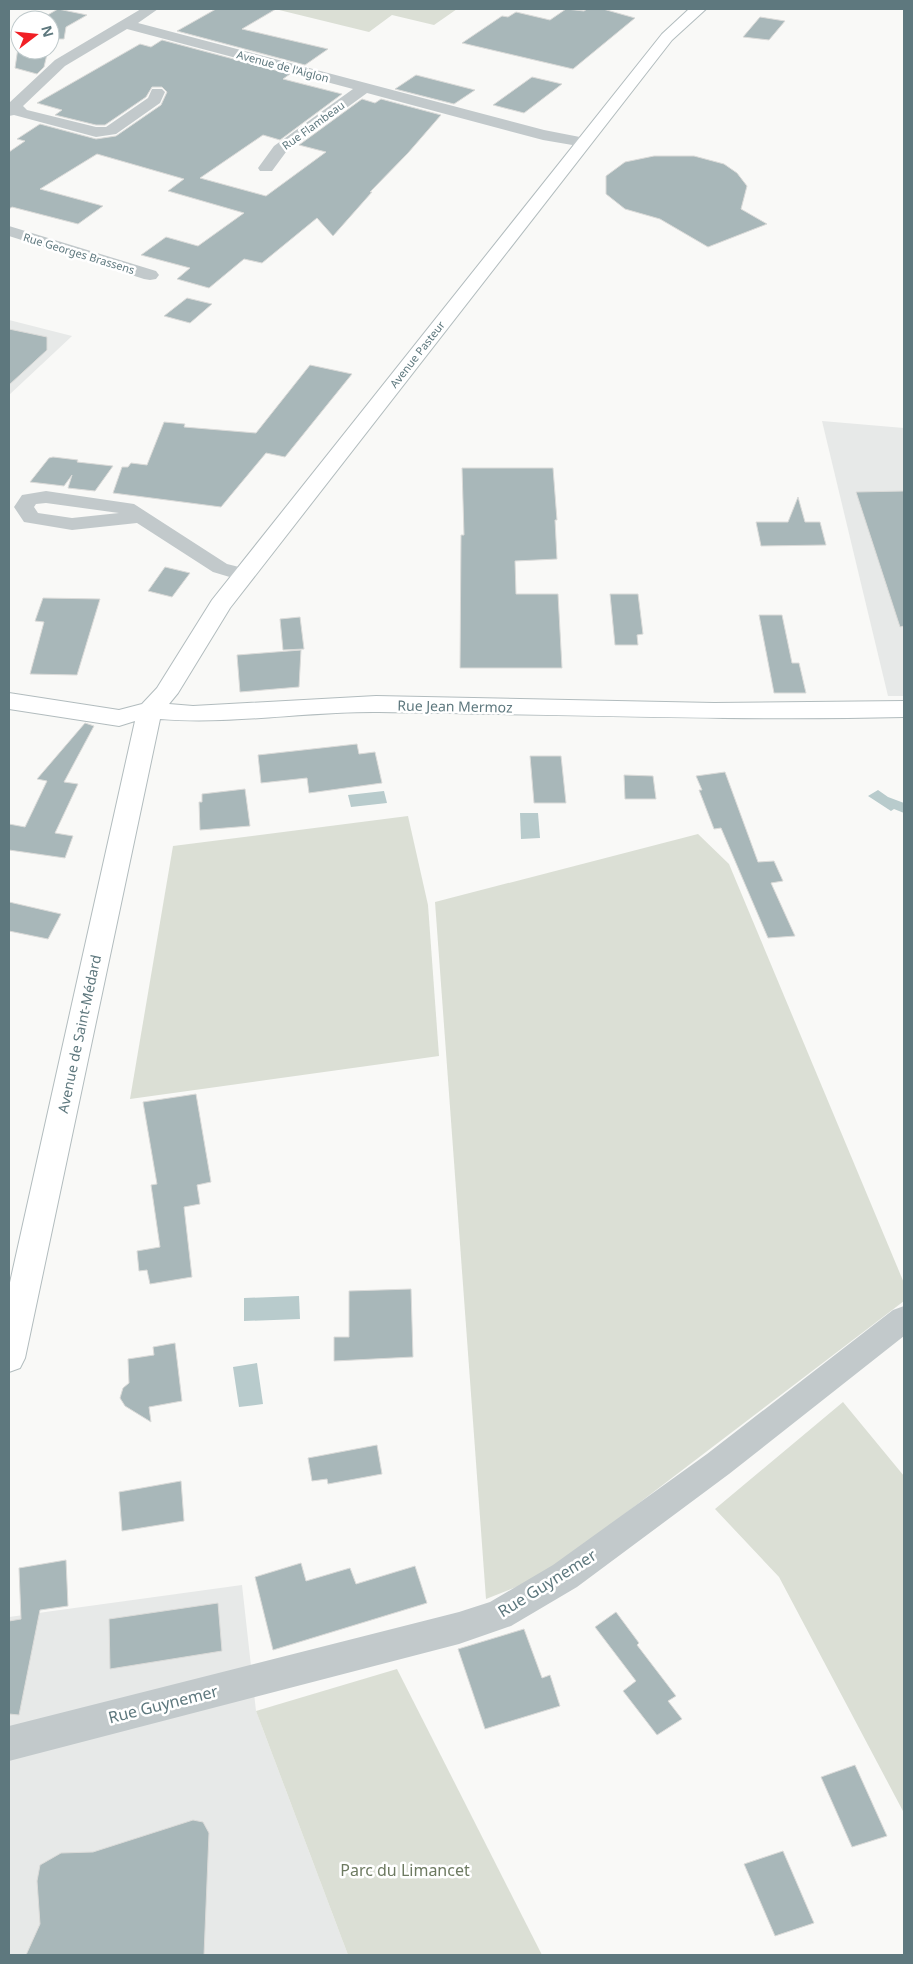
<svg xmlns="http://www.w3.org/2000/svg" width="913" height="1964" viewBox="0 0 913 1964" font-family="'Noto Sans',sans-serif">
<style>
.built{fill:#e7e9e8}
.green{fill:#dbdfd5}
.water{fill:#b8cbcc}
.building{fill:#a8b7b9;stroke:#dbdbd9}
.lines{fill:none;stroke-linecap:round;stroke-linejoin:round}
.secondary-casing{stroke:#b2bcbe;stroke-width:2}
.street{fill:#c2c9cb;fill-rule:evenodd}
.secondary{fill:#fff;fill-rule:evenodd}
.labels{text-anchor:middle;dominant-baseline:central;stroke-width:5;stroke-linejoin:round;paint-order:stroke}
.far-street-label{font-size:11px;fill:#5e787e;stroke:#fff}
.street-label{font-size:14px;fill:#5e787e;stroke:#fff}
.near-street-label{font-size:16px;fill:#5e787e;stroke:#fff}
.near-park-label{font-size:16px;fill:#6d7a61;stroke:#fff}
</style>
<rect width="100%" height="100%" fill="#f9f9f7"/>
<!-- built -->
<g class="built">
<polygon points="9,320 72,336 9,395"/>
<polygon points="822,421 904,428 904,696 888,696"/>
<polygon points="242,1585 256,1711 348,1955 9,1955 9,1617"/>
</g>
<!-- green -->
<g class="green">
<polygon points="275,9 457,9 434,25 392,15 369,32"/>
<polygon points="408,816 428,905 439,1056 130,1099 173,846"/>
<polygon points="698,834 729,864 904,1283 904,1301 542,1577 486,1599 435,902"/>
<polygon points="843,1402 904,1476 904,1813 779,1577 715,1509"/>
<polygon points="397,1669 542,1955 348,1955 256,1711"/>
</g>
<!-- water -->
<g class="water">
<polygon points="878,790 888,797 904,803 904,813 894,809 891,811 868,796"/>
<polygon points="384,791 387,803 351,807 348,795"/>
<polygon points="520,813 538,813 540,838 521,839"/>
<polygon points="299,1296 300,1319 244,1321 244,1298"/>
<polygon points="257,1363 263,1404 239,1407 233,1367"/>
</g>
<!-- building -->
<g class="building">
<polygon points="58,9 87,15 66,27 64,39 50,39 50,42 50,20 39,20"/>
<polygon points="216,9 276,9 242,29 328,49 305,65 177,31"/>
<polygon points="566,9 584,11 587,9 603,9 635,18 573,69 462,43 502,16 508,17 516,12 550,20"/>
<polygon points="760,17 785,21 769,40 743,37"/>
<polygon points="20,34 20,50 48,50 44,67 37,74 15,68"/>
<polygon points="162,40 290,74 283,79 342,94 280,140 263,135 200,178 266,196 326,152 299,145 362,99 375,103 381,99 441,115 408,153 370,192 372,192 333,236 317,218 262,263 244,259 209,288 177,279 190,268 141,255 166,237 198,246 244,213 168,191 184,179 97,154 40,189 103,206 78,224 12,207 9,209 9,152 25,141 17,139 40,124 96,139 116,136 161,105 167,92 162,87 152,87 146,97 105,125 96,125 55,115 62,110 37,103 140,44 151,47"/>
<polygon points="416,75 475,90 454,104 395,89"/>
<polygon points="532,77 562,84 524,113 493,105"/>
<polygon points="654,156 694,156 724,164 737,173 747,186 741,209 767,224 708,247 660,219 625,209 606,194 606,176 625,162"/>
<polygon points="187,298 212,304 190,323 164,316"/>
<polygon points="9,329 47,337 47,350 9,385"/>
<polygon points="310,365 352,374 285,457 266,453 221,507 113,493 122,467 128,467 131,463 147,465 164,422 185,424 184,427 256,433"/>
<polygon points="53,457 78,460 77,462 113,466 95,491 68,488 72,475 64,486 30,482 49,458"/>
<polygon points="462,468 553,468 557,520 555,520 557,559 515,561 516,594 558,594 562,668 460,668 461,535 464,535"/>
<polygon points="904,491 904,626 900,627 856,492"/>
<polygon points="798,497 805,522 820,522 826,545 761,546 756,522 788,522"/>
<polygon points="165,567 190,573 172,597 148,591"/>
<polygon points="610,594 638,594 643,634 637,635 638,645 615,645"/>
<polygon points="43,598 100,599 77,675 30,674 44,622 35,621"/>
<polygon points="759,615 782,615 792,663 799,663 806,693 774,693"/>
<polygon points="300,617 304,649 283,650 280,619"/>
<polygon points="301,650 299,687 240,692 237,655"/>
<polygon points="85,723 94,726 64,782 78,784 55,833 73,836 65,858 9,850 9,824 25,827 47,781 37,779"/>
<polygon points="357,744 359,754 375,752 382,783 309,793 307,778 261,783 258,755"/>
<polygon points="530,756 561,756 566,803 534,803"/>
<polygon points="725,772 758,862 774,861 783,881 771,883 795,936 768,938 721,828 714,829 699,790 702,790 696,776"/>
<polygon points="624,775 653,776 656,799 625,799"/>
<polygon points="245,789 250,826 200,830 199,802 202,802 202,794"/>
<polygon points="9,902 61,914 48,939 9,931"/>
<polygon points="196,1094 211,1182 197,1185 200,1204 184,1207 192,1277 150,1284 147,1270 139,1271 137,1251 160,1247 151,1185 157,1184 143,1102"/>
<polygon points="411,1289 413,1357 334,1361 334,1337 349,1337 349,1291"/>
<polygon points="175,1343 182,1401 149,1407 151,1422 125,1406 120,1398 123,1388 129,1383 128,1359 154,1355 153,1347"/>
<polygon points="377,1445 382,1474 328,1484 327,1479 312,1481 308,1458"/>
<polygon points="181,1481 184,1521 122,1531 119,1492"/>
<polygon points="66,1560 68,1606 40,1610 19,1715 9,1714 9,1621 21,1619 19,1568"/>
<polygon points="301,1563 306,1581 350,1568 356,1584 415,1566 427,1603 273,1650 255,1577"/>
<polygon points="218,1603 222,1651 110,1669 109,1619"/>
<polygon points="616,1612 639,1643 637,1645 676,1696 668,1701 682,1719 657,1735 623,1691 636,1681 595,1627"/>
<polygon points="524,1629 542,1678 550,1675 560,1706 485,1729 458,1649"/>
<polygon points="855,1765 887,1836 852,1847 821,1777"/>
<polygon points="193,1820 203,1822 209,1833 204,1955 26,1955 40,1924 37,1881 40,1865 61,1853 93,1852"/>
<polygon points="783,1851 814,1923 775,1936 744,1864"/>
</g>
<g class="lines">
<!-- secondary casing -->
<g class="secondary-casing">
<path id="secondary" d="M689 9H706L672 40 230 608 178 693 169 704 193 706 376 696 714 703 904 701V717C729 721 554 714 379 712 306 711 233 725 160 719L25 1358 20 1368 9 1372V1287L135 721 119 726 9 709V693L119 710 142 704 157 688 212 600 662 34Z"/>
</g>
<!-- street -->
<g class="street">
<polygon points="141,9 158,9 138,23 544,130 590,139 592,142 590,145 584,147 543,140 367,93 286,152 272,171 260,171 258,168 274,146 353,89 127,29 65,66 23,106 27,110 96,127 106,127 148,98 152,89 162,89 165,92 160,103 116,134 96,137 14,115 9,116 9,103 55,60"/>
<polygon points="9,226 156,271 159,275 156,279 150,280 144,279 9,236"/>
<path d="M46 491 134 504 227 564 251 570 254 575 251 580 243 581 213 572 137 523 72 530 24 522 14 507 22 495ZM46 503 119 513 72 518 38 513 34 507 36 504Z"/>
<polygon points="904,1306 904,1336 729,1474 577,1587 511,1626 459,1644 9,1761 9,1726 459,1612 490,1602 553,1565 707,1454 893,1310"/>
</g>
<!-- secondary -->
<use href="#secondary" class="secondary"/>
</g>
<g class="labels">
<!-- far-street labels -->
<g class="far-street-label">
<text transform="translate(283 66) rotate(15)">Avenue de l'Aiglon</text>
<text transform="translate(313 125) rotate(-36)">Rue Flambeau</text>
<text transform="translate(79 253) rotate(17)">Rue Georges Brassens</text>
<text transform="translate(417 354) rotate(-52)">Avenue Pasteur</text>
</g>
<!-- street labels -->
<g class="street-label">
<text transform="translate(455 706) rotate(1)">Rue Jean Mermoz</text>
<text transform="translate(79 1034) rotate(-78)">Avenue de Saint-Médard</text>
</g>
<!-- near-street labels -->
<g class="near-street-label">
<text transform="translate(547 1583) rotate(-32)">Rue Guynemer</text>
<text transform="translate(163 1704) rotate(-14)">Rue Guynemer</text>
</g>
<!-- near-park labels -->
<g class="near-park-label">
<text x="405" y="1870">Parc du Limancet</text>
</g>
</g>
<!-- border -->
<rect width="913" height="1964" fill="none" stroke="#5e787e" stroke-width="20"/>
<!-- north arrow -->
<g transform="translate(35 35) rotate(74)"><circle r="24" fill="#ffffff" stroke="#bfc9cb"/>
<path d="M0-4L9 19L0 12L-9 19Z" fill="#f11f25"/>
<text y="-8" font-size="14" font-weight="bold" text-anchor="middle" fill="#5e787e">N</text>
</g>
</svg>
